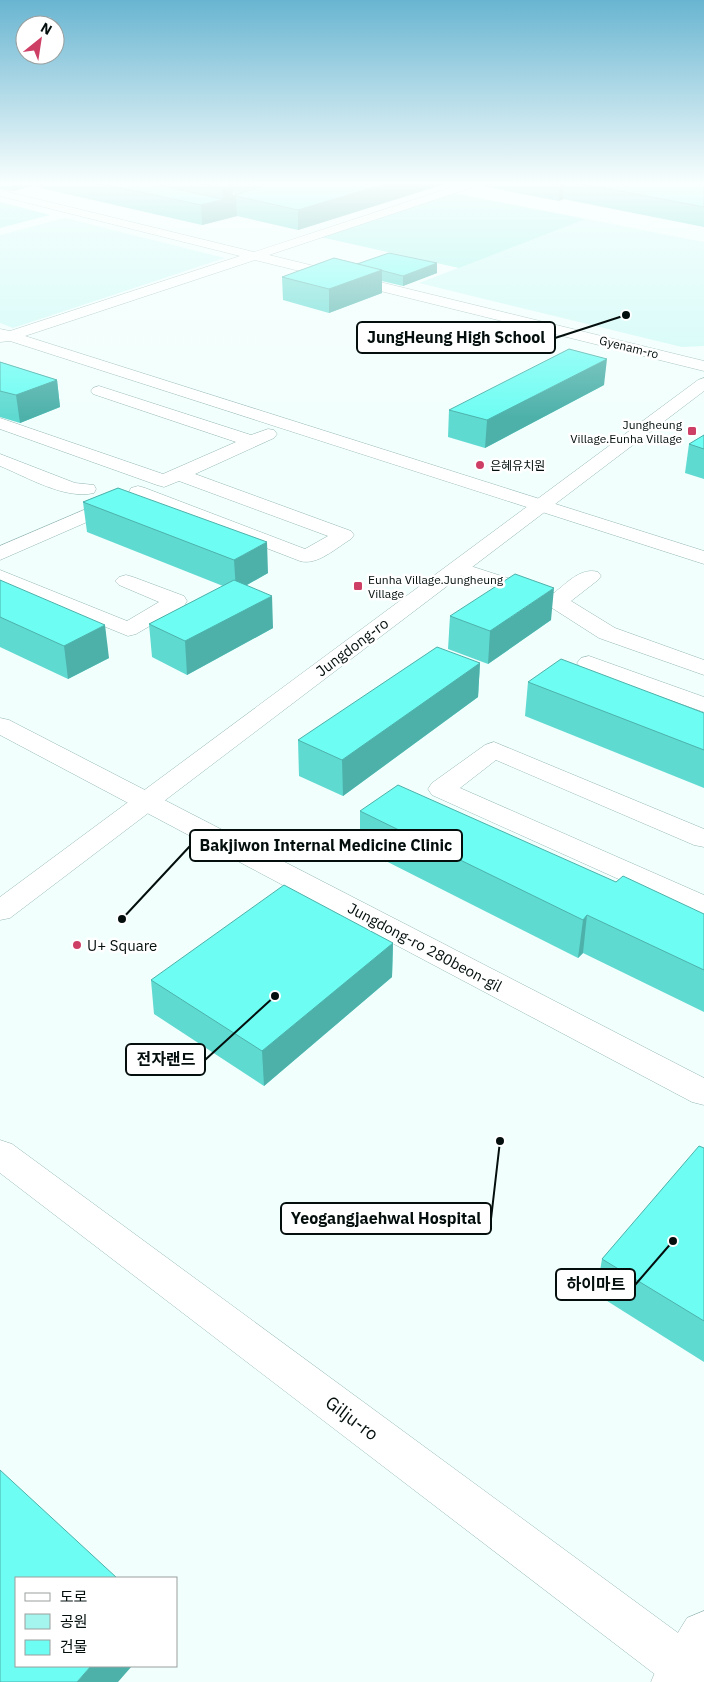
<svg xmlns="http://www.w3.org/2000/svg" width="704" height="1682" viewBox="0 0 704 1682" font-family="'IBM Plex Sans','Noto Sans KR',sans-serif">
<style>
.built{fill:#ccfaf6}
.green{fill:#a4f5ed}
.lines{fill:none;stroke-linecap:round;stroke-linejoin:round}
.street-casing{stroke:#95b7b4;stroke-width:1}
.secondary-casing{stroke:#95b7b4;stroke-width:1}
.street{fill:#fff;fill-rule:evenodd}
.secondary{fill:#fff;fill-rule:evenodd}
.wall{fill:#5fdad1;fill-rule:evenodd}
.shaded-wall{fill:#4db1aa}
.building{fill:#6efdf3;stroke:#4db1aa}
.poi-dot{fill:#ce3f66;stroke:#fff;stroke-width:2}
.labels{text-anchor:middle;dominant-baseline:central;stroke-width:5;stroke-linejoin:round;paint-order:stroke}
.far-street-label{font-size:12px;fill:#030e0d;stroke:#fff}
.far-poi-label{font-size:12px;fill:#030e0d;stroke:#fff;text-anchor:start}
.street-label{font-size:15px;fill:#030e0d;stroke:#fff}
.poi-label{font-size:15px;fill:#030e0d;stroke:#fff;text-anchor:start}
.near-street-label{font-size:18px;fill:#030e0d;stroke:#fff}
.leader{fill:none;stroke:#030e0d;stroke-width:2}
.callout-dot{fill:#030e0d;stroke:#fff;stroke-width:2}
.callout{fill:#fff;stroke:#030e0d;stroke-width:2}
.callout-label{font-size:16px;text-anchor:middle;font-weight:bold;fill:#030e0d}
</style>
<rect width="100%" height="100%" fill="#f1fffd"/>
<!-- built -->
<g class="built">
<polygon points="65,218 225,258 13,328 0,323 0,235"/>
<polygon points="586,219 704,242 704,346 682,347 419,283"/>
</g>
<!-- green -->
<g class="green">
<polygon points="447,192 586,219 459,268 316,236"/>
<polygon points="0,202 50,215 0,228"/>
</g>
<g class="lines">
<!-- street casing -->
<g class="street-casing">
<g id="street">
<polygon points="468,182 484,182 482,184 269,255 704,361 704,371 255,260 25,336 704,551 704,564 10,341 0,342 0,329 10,331 240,256 0,196 0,190 254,252"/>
<path d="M99 386 251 435 268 429 274 430 277 434 274 438 195 474 351 531 354 535 351 539C336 548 317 566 300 561L131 496 129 492 131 488 138 486 145 488 305 549 328 536 179 481 164 487 157 485 0 429V418L163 474 236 442 93 394 91 391 93 388Z"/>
<path d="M0 454 75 483 94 485 96 489 94 493C65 500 27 477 0 466Z"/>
<polygon points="119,495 126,497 129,501 126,505 0,560 0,546"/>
<path d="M458 562 554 593C567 583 581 567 598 572L601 576 598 580 571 601 615 628 704 660V675L599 638 549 606 451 572 448 568 451 564Z"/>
<polygon points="0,570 127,621 159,602 119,585 115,581 119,577 126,575 133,577 184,596 187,601 184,606 136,634 128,636 0,584"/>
<polygon points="589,656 704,697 704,712 581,668 577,663 581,658"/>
<polygon points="0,718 9,720 704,1078 704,1105 692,1102 0,735"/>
<polygon points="494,742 704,829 704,847 694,845 496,760 460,788 704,895 704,915 694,913 432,795 428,789 432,783 485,745"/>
<polygon points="704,1611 704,1679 702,1682 651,1682 658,1665 687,1618"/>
</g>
</g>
<!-- secondary casing -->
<g class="secondary-casing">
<g id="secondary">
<polygon points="704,378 704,391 10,918 0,920 0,897 698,380"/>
<polygon points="0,1140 12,1144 704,1652 704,1682 665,1682 0,1173"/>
</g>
</g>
<!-- street -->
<use href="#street" class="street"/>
<!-- secondary -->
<use href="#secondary" class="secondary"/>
</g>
<!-- wall -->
<g class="wall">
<path d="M0 182H451L298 230 237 216 202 225 32 186 13 191 0 189ZM233 193 238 194 233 196Z"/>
<polygon points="482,182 704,182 704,227 563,199 559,201 481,186"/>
<polygon points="357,264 437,273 403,286 382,281 382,293 329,313 283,300 282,277"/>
<polygon points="0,362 57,380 60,407 20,423 0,417"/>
<polygon points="604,385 485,448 448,437 449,410"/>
<polygon points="704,435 704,479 685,473 689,444"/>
<polygon points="118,488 268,573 247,585 273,628 187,675 152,657 149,624 223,586 87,532 83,502"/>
<polygon points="0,580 109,658 68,679 0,647"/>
<polygon points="450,616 551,620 488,664 448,649"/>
<polygon points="480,663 478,697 343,796 299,776 298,740"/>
<polygon points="528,682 704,713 704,788 525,716"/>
<polygon points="360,811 616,882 704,914 704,1012 583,953 578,958 360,848"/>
<polygon points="393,943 392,977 264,1086 154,1014 151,980"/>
<polygon points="704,1148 704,1362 596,1294 602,1259"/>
</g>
<!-- shaded-wall -->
<g class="shaded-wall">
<polygon points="11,182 32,182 32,186 13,191"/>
<polygon points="391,182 451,182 298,230 298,210"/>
<polygon points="560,182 564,182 563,199 559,201"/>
<polygon points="232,185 233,197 236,196 237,216 202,225 201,205 223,200 222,188"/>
<polygon points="437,263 437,273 403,286 403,276"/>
<polygon points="382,270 382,293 329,313 329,289"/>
<polygon points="607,359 604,385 485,448 487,420"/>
<polygon points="57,380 60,407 20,423 16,395"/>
<polygon points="267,542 268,573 236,591 234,560"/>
<polygon points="554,588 551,620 488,664 490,631"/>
<polygon points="272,596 273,628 187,675 185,641"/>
<polygon points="105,625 109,658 68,679 64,646"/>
<polygon points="480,663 478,697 343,796 342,760"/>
<polygon points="587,915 583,953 578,958 583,920"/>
<polygon points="393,943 392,977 264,1086 262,1051"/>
<polygon points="91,1666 132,1666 118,1682 77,1682"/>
</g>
<!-- building -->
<g class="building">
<polygon points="93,182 145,182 222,199 260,187 262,184 259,182 391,182 298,210 236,196 201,205"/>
<polygon points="194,182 217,182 232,185 222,188"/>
<polygon points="573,182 704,182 704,207"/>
<polygon points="389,253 437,263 403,276 357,264"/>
<polygon points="334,258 382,270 329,289 282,277"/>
<polygon points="569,349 607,359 487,420 449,410"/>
<polygon points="0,362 57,380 16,395 0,391"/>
<polygon points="704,435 704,449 689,444"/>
<polygon points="118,488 267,542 234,560 83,502"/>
<polygon points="515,574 554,588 490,631 450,616"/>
<polygon points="0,580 105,625 64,646 0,617"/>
<polygon points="234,580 272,596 185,641 149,624"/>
<polygon points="437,647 480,663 342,760 298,740"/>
<polygon points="561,659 704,713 704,750 528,682"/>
<polygon points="398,785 616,882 623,876 704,914 704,970 587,915 583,920 360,811"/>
<polygon points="284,885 393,943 262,1051 151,980"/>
<polygon points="699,1146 704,1148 704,1321 602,1259"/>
<polygon points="0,1470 117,1578 16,1578 16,1666 91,1666 77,1682 0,1682"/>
</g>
<!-- sky -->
<linearGradient id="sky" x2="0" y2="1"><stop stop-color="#69b5d1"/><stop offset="0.44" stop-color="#f9fffe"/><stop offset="1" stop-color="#f9fffe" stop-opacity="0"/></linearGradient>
<rect width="704" height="417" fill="url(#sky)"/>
<!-- markers -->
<g class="poi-dot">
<rect x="687" y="426" width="10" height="10" rx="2.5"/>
<circle cx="480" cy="465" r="5"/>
<rect x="353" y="581" width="10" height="10" rx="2.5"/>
<circle cx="77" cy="945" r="5"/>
</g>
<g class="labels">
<!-- far-street labels -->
<g class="far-street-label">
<text transform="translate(629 347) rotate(14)">Gyenam-ro</text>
</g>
<!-- far-poi labels -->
<g class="far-poi-label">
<text x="682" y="424" text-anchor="end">Jungheung<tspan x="682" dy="14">Village.Eunha Village</tspan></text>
<text x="490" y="465">은혜유치원</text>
<text x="368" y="579">Eunha Village.Jungheung<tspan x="368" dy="14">Village</tspan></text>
</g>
<!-- street labels -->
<g class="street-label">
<text transform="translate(352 647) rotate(-37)">Jungdong-ro</text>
<text transform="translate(425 947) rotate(28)">Jungdong-ro 280beon-gil</text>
</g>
<!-- poi labels -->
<g class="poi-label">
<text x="87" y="945">U+ Square</text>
</g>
<!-- near-street labels -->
<g class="near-street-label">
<text transform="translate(352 1418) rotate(37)">Gilju-ro</text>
</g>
</g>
<!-- callouts -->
<path class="leader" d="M626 315L555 338M122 919L190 846M275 996L205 1060M500 1141L491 1219M673 1241L635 1285"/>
<g class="callout-dot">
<circle cx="626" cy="315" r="5"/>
<circle cx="122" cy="919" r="5"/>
<circle cx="275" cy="996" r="5"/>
<circle cx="500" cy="1141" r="5"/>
<circle cx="673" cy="1241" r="5"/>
</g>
<g class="callout">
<rect x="357" y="322" width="198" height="31" rx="5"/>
<rect x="190" y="830" width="272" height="31" rx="5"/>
<rect x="126" y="1044" width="79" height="31" rx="5"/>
<rect x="281" y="1203" width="210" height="31" rx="5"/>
<rect x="556" y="1269" width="79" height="31" rx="5"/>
</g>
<g class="callout-label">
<text x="456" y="343">JungHeung High School</text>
<text x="326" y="851">Bakjiwon Internal Medicine Clinic</text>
<text x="166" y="1065">전자랜드</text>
<text x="386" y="1224">Yeogangjaehwal Hospital</text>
<text x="596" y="1290">하이마트</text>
</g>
<!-- legend -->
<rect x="15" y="1577" width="162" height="90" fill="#ffffff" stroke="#9a9f9e"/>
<rect x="25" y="1593" width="25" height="8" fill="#ffffff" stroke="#9a9f9e"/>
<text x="60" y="1602" font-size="15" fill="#030e0d">도로</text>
<rect x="25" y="1614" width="25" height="15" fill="#a4f5ed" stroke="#9a9f9e"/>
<text x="60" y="1627" font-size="15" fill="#030e0d">공원</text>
<rect x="25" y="1640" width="25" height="15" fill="#6efdf3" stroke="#9a9f9e"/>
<text x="60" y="1652" font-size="15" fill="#030e0d">건물</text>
<!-- north arrow -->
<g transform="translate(40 40) rotate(30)"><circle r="24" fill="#ffffff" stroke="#9a9f9e"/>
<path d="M0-4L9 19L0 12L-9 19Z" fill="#ce3f66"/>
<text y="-8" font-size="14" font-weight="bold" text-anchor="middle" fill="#030e0d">N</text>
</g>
</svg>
